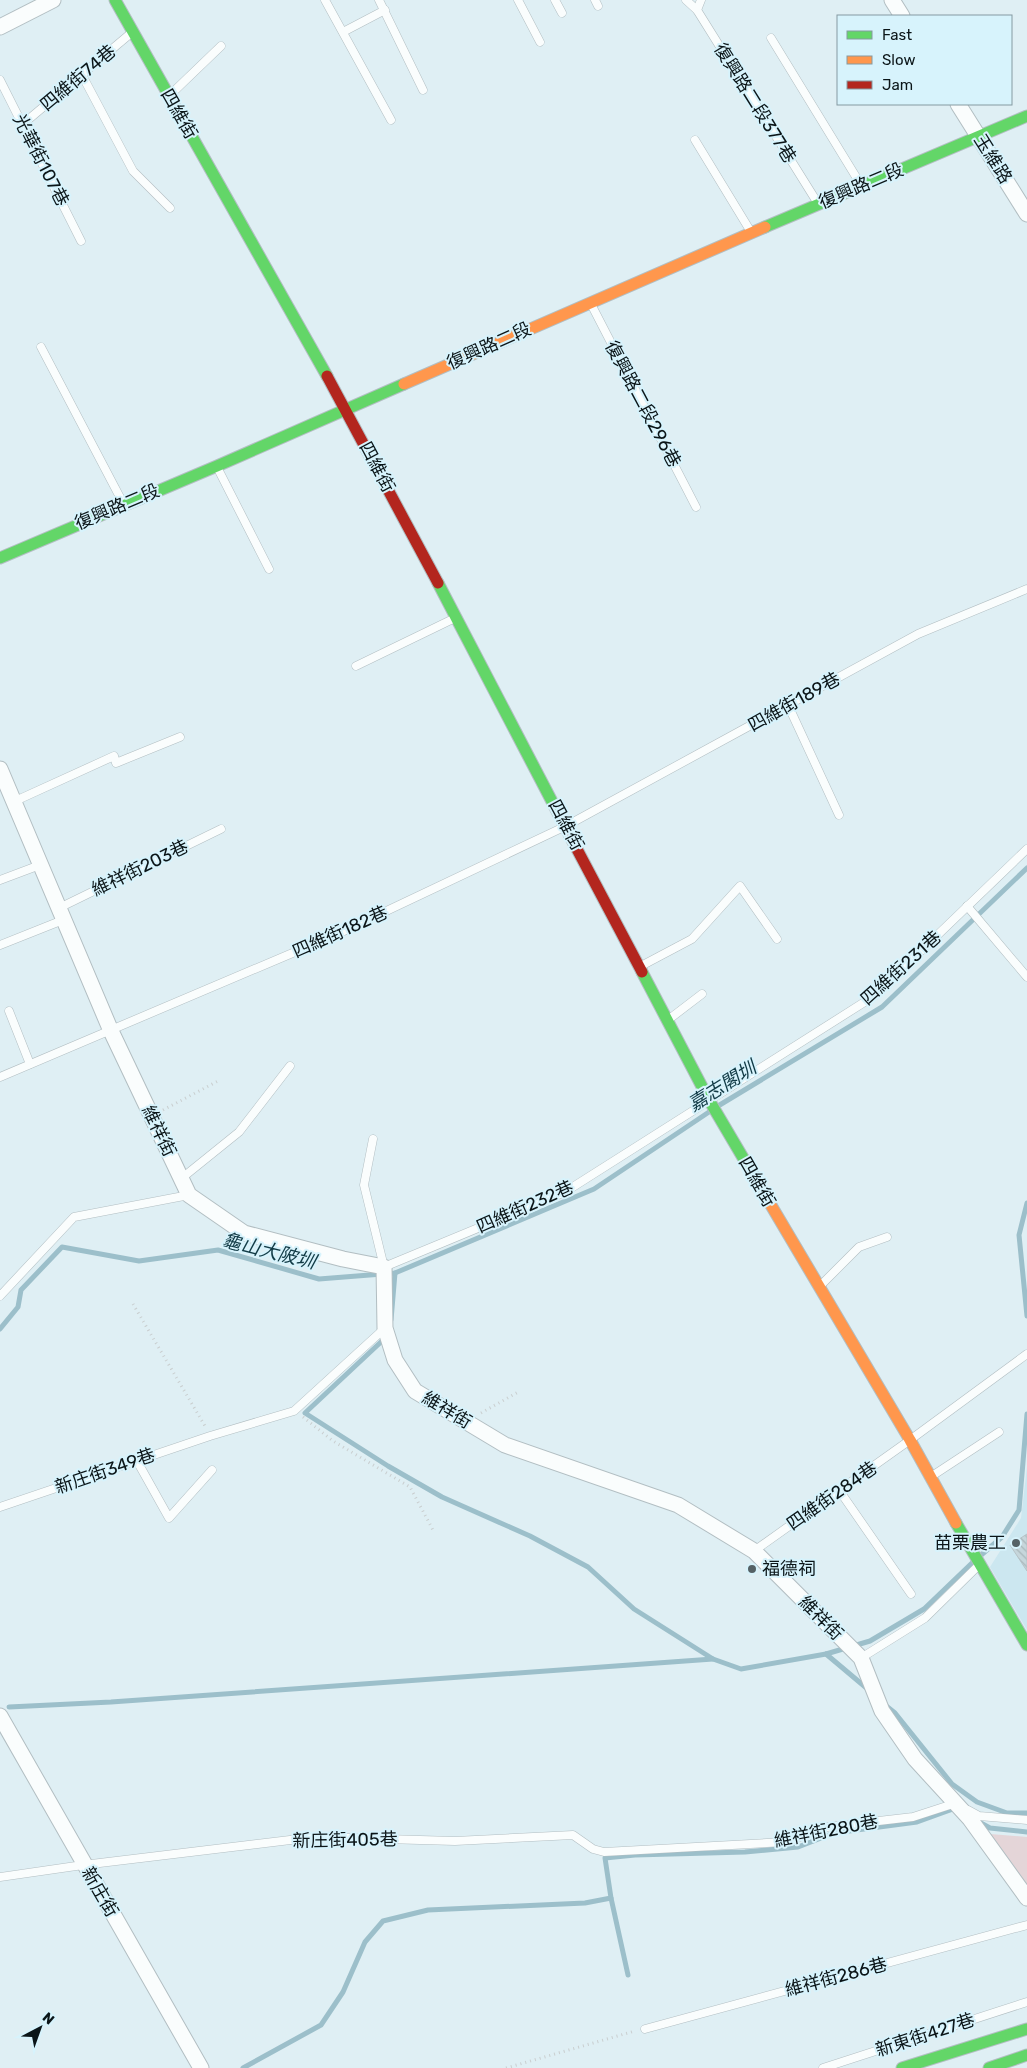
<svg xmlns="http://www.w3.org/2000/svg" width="1027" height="2068" viewBox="0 0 1027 2068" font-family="Rubik,'Noto Sans TC',sans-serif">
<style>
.built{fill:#cce7f0}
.green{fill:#e4d5d8}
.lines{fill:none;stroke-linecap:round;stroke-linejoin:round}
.stream{stroke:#9cbfca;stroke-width:5}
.building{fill:url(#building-back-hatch);stroke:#b6c2c6}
.lane-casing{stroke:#b2bec2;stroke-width:9}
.street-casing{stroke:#b2bec2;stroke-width:17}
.fast-casing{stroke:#b2bec2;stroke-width:13}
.slow-casing{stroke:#b2bec2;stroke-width:13}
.jam-casing{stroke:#b2bec2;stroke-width:13}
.path{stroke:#c9cecf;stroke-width:3;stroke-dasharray:1 4;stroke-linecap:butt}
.lane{stroke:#fafdfd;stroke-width:8}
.street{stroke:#fafdfd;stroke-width:15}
.fast{stroke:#63d668;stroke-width:11}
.slow{stroke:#ff974d;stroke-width:11}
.jam{stroke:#b3261e;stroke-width:11}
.poi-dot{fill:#556165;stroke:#d7f3fc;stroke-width:2}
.labels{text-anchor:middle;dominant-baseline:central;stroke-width:4;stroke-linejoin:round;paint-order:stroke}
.street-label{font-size:18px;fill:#0b1518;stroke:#d7f3fc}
.poi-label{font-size:18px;fill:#0b1518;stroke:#d7f3fc;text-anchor:end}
.water-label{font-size:19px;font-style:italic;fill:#123b46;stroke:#d7f3fc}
</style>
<defs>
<pattern id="building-back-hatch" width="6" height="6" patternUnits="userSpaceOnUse" patternTransform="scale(1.25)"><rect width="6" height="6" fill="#c6d6db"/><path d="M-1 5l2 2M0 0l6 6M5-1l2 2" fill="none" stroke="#a9b7bb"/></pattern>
</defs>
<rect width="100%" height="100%" fill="#dfeff4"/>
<!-- built -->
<polygon class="built" points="1027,1467 1027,1630 990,1567 1021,1518"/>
<!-- green -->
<polygon class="green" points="990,1834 1027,1837 1027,1885"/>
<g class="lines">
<!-- stream -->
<g class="stream">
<polyline points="718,1106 882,1007 1027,868"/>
<polyline points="1027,1203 1019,1235 1027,1316"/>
<polyline points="391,1320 395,1273"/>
<polyline points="0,1329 18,1307 21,1290 62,1247 139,1261 218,1250 319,1279 395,1273 594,1189 709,1112"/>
<polyline points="384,1337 382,1341 305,1413 388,1466 442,1497 530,1536 588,1567 634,1609 713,1659 741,1669 826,1654 870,1641 924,1609 972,1563"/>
<polyline points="980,1556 1002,1537 1019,1510 1027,1414"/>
<polyline points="826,1654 870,1691"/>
<polyline points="885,1705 895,1713 952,1784 977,1802 1007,1813 1027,1813"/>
<polyline points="9,1707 111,1702 713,1659"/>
<polyline points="979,1822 990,1828 1027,1832"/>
<polyline points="611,1898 628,1975"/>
<polyline points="243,2068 321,2025 343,1992 365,1942 383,1921 428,1910 585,1903 611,1898 605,1858 635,1855 745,1852 798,1847 834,1833 917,1822 953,1809 956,1810"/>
</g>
</g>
<!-- building -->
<polygon class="building" points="1027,1534 1027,1571 1010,1545"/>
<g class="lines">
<!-- lane casing -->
<g class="lane-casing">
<g id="lane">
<polyline points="325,0 391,120"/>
<polyline points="379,0 423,90"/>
<polyline points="518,0 540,42"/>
<polyline points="555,0 562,13"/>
<polyline points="595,0 598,6"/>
<polyline points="686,0 697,10"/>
<polyline points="701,0 697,10 817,202"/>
<polyline points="343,32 385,10"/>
<polyline points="771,38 861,185"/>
<polyline points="82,75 133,171 170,208"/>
<polyline points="0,80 81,241"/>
<polyline points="170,95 221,46"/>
<polyline points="23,124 130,34"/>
<polyline points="695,140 751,232"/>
<polyline points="591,304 696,507"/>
<polyline points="41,347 123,503"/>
<polyline points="217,467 269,569"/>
<polyline points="356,666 453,619"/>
<polyline points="788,705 839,815"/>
<polyline points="13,802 114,756 116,763 180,737"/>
<polyline points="0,880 40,865"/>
<polyline points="967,906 1027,977"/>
<polyline points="59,908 221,829"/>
<polyline points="0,945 63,920"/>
<polyline points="641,966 692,939 740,886 777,939"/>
<polyline points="9,1011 30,1064"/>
<polyline points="668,1020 702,994"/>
<polyline points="0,1077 342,932 566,826 918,634 1027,589"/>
<polyline points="373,1139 364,1185 384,1267 565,1192 874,996 1027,849"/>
<polyline points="182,1178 239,1132 290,1066"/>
<polyline points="820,1286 859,1247 887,1237"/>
<polyline points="0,1296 74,1217 189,1195"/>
<polyline points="137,1461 169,1518 212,1470"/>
<polyline points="932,1476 999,1432"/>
<polyline points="839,1490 911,1594"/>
<polyline points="0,1507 210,1436 294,1411 385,1328"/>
<polyline points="754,1551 910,1440 1027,1354"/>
<polyline points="861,1658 925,1618 978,1566"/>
<polyline points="968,1810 979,1816 1027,1820"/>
<polyline points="0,1877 83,1865 315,1837 455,1841 573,1835 593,1849 604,1852 786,1842 827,1827 913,1817 956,1803"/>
<polyline points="645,2029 1027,1925"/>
<polyline points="823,2068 1027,2002"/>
</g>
</g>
<!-- street casing -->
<g class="street-casing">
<g id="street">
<polyline points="892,0 902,16"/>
<polyline points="0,27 53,0"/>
<polyline points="958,104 1027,214"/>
<polyline points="0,769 111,1031 189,1195 244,1233 343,1259 384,1267 385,1328 395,1360 415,1391 505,1445 678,1505 754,1551 861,1658 882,1711 915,1759 970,1819 1027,1898"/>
<polyline points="0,1716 201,2068"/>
</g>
</g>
<!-- fast casing -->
<g class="fast-casing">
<g id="fast">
<polyline points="115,0 327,376"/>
<polyline points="765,227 1027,116"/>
<polyline points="0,558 217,466 404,384"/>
<polyline points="438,583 570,836"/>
<polyline points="642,972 709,1100 762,1190"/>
<polyline points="956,1523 1027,1645"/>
<polyline points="902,2068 1027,2029"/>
<polyline points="989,2068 1027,2055"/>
</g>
</g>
<!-- slow casing -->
<g class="slow-casing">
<g id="slow">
<polyline points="404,384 765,227"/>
<polyline points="762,1190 910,1440 956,1523"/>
</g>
</g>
<!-- jam casing -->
<g class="jam-casing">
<g id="jam">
<polyline points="327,376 438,583"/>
<polyline points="570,836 642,972"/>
</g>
</g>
<!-- path -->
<g class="path">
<polyline points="163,1110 218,1081"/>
<polyline points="133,1304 205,1426"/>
<polyline points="481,1413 520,1391"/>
<polyline points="303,1417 333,1441 410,1487 433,1530"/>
<polyline points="506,2068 635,2031"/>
</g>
<!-- lane -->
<use href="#lane" class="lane"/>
<!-- street -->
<use href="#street" class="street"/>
<!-- fast -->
<use href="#fast" class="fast"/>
<!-- slow -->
<use href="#slow" class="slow"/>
<!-- jam -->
<use href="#jam" class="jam"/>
</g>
<!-- markers -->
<g class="poi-dot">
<circle cx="1016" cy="1543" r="5"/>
<circle cx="752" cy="1569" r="5"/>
</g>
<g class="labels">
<!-- street labels -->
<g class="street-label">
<text transform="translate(78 78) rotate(-40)">四維街74巷</text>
<text transform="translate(755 103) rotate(58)">復興路二段377巷</text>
<text transform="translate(179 114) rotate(60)">四維街</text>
<text transform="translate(993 159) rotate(58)">玉維路</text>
<text transform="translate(41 160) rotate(63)">光華街107巷</text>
<text transform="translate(861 186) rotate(-23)">復興路二段</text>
<text transform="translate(489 346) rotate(-24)">復興路二段</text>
<text transform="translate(643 404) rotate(62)">復興路二段296巷</text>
<text transform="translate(377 467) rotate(62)">四維街</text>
<text transform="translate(117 507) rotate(-23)">復興路二段</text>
<text transform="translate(794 702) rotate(-29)">四維街189巷</text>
<text transform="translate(566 825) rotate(62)">四維街</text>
<text transform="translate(140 868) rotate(-26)">維祥街203巷</text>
<text transform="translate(340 932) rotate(-24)">四維街182巷</text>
<text transform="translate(901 968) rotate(-42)">四維街231巷</text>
<text transform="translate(159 1131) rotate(64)">維祥街</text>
<text transform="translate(757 1182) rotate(60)">四維街</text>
<text transform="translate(525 1207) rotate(-24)">四維街232巷</text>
<text transform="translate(447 1410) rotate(31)">維祥街</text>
<text transform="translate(105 1471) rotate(-19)">新庄街349巷</text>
<text transform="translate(832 1496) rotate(-35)">四維街284巷</text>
<text transform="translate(821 1618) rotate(45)">維祥街</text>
<text transform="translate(826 1831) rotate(-11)">維祥街280巷</text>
<text transform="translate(345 1840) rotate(-1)">新庄街405巷</text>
<text transform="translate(100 1892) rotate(60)">新庄街</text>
<text transform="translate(836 1977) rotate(-15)">維祥街286巷</text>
<text transform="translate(925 2035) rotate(-18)">新東街427巷</text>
</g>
<!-- poi labels -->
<g class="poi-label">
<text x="1006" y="1543">苗栗農工</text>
<text x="762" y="1569" text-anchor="start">福德祠</text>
</g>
<!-- water labels -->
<g class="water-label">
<text transform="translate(722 1086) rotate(-32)">嘉志閣圳</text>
<text transform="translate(269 1251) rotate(14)">龜山大陂圳</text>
</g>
</g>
<!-- legend -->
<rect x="837" y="15" width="175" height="90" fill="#d7f3fc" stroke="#859aa1"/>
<rect x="847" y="31" width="25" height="8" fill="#63d668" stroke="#859aa1"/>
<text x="882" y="40" font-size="15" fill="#0b1518">Fast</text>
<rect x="847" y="56" width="25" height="8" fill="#ff974d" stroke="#859aa1"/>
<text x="882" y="65" font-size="15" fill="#0b1518">Slow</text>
<rect x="847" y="81" width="25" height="8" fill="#b3261e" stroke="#859aa1"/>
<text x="882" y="90" font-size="15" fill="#0b1518">Jam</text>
<!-- north arrow -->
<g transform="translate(40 2028) rotate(41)" stroke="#d7f3fc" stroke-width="4" paint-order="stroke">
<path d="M0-4L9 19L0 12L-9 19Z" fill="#0b1518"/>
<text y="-8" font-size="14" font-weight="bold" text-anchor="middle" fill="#0b1518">N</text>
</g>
</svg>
